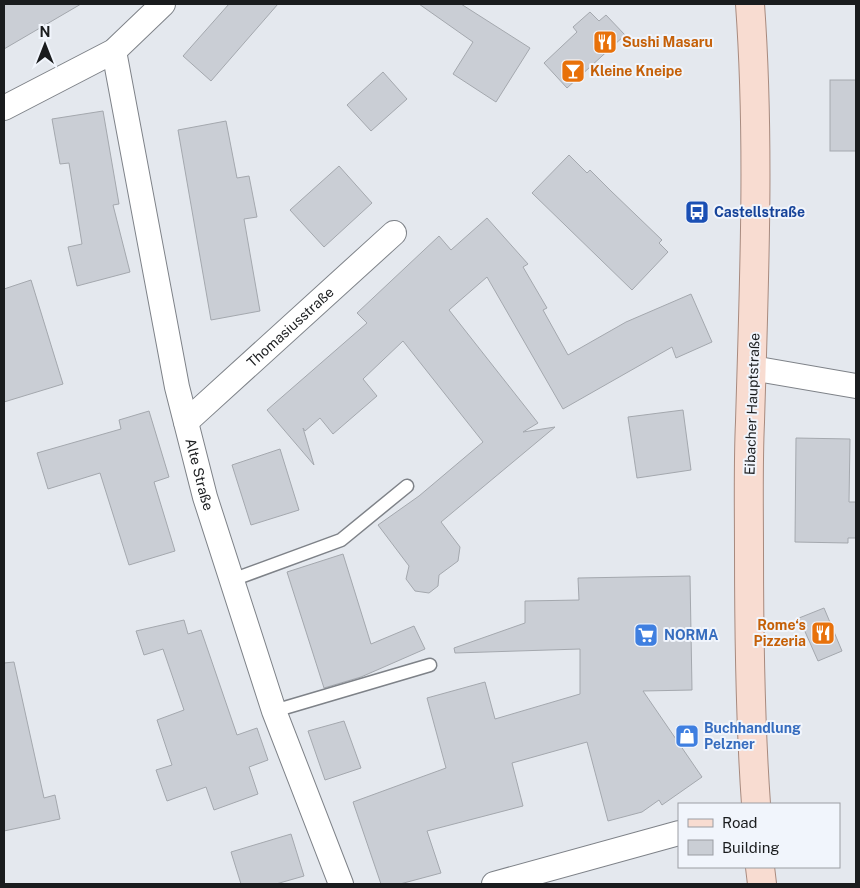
<svg xmlns="http://www.w3.org/2000/svg" width="860" height="888" viewBox="0 0 860 888" font-family="'Public Sans',sans-serif">
<style>
.building{fill:#caced5;stroke:#a4a8ae}
.lines{fill:none;stroke-linecap:round;stroke-linejoin:round}
.service-casing{stroke:#7e8288;stroke-width:15}
.minor-casing{stroke:#7e8288;stroke-width:26}
.primary-casing{stroke:#a88a7e;stroke-width:30}
.service{stroke:#fff;stroke-width:12}
.minor{stroke:#fff;stroke-width:24}
.primary{stroke:#f8dcd1;stroke-width:28}
.labels{text-anchor:middle;dominant-baseline:central;stroke-width:4;stroke-linejoin:round;paint-order:stroke}
.food-label{font-size:14px;font-weight:bold;fill:#c56008;stroke:#f1f5fc;text-anchor:start}
.transit-label{font-size:14px;font-weight:bold;fill:#164399;stroke:#f1f5fc;text-anchor:start}
.street-label{font-size:14px;fill:#1a1c1e;stroke:#f1f5fc}
.shop-label{font-size:14px;font-weight:bold;fill:#366cbe;stroke:#f1f5fc;text-anchor:start}
</style>
<rect width="100%" height="100%" fill="#e4e8ee"/>
<!-- building -->
<g class="building">
<polygon points="4,4 81,4 4,49"/>
<polygon points="229,4 278,4 211,81 183,56"/>
<polygon points="419,4 461,4 530,48 496,102 453,74 473,42"/>
<polygon points="590,12 599,21 606,15 625,35 567,88 544,63 577,32 573,27"/>
<polygon points="383,72 407,99 371,131 347,105"/>
<rect x="830" y="80" width="26" height="71"/>
<polygon points="103,111 119,204 113,205 130,272 77,286 68,247 82,244 69,163 60,164 52,119"/>
<polygon points="226,121 237,178 249,176 257,217 244,219 260,311 211,320 178,130"/>
<polygon points="569,155 587,173 590,170 611,191 662,240 659,243 668,252 632,290 532,193"/>
<polygon points="339,166 372,203 324,247 290,210"/>
<polygon points="487,218 528,264 523,267 547,308 543,310 568,355 626,322 691,294 712,342 676,358 672,347 563,409 487,277 449,310 538,423 523,432 555,427 441,522 460,547 458,561 439,575 438,586 429,593 415,591 406,579 409,566 378,525 419,496 483,442 403,341 363,379 377,396 333,434 320,418 305,431 303,428 314,465 267,410 367,323 357,313 439,236 451,250"/>
<polygon points="31,280 63,384 4,402 4,289"/>
<polygon points="683,410 691,470 637,478 628,417"/>
<polygon points="149,411 169,477 154,482 175,551 129,565 100,473 48,489 37,453 121,429 119,420"/>
<polygon points="796,438 850,439 849,502 856,502 856,538 848,538 848,543 795,542"/>
<polygon points="280,449 299,510 251,525 232,465"/>
<polygon points="343,554 371,644 414,626 425,649 361,677 324,688 287,572"/>
<polygon points="690,576 692,690 643,691 702,777 662,805 659,800 642,812 608,821 587,742 512,763 523,806 427,831 441,873 400,884 381,884 353,802 446,768 427,698 485,682 495,719 580,694 580,649 455,653 454,648 525,623 525,601 579,600 578,578"/>
<polygon points="824,608 842,651 818,661 799,618"/>
<polygon points="184,620 188,634 201,630 237,735 257,728 268,760 249,767 258,794 214,810 206,787 167,801 156,770 172,765 157,720 184,710 163,649 144,655 136,631"/>
<polygon points="14,662 44,798 55,795 60,819 4,831 4,663"/>
<polygon points="344,721 361,768 325,780 308,731"/>
<polygon points="291,834 304,876 276,884 241,884 231,852"/>
</g>
<g class="lines">
<!-- service casing -->
<g class="service-casing">
<g id="service">
<polyline points="232,580 341,540 407,486"/>
<polyline points="274,711 430,665"/>
</g>
</g>
<!-- minor casing -->
<g class="minor-casing">
<g id="minor">
<path id="s1" d="M114 51 177 387 205 497 274 711 341 884"/>
<polyline points="4,108 114,51 163,4"/>
<polyline points="752,368 856,386"/>
<path id="s2" d="M186 422 394 233"/>
<polyline points="494,884 679,833"/>
</g>
</g>
<!-- primary casing -->
<g class="primary-casing">
<g id="primary">
<path d="M750 4C760 143 754 283 750 422 748 465 749 508 749 551 749 635 750 720 756 804"/>
<polyline points="760,867 762,884"/>
</g>
</g>
<!-- service -->
<use href="#service" class="service"/>
<!-- minor -->
<use href="#minor" class="minor"/>
<!-- primary -->
<use href="#primary" class="primary"/>
</g>
<!-- icons -->
<defs>
<g id="restaurant-square" transform="scale(1.25)"><rect x="-9" y="-9" width="18" height="18" rx="4" fill="#e8710a" stroke="#f1f5fc"/><path d="M-5-6h1v4h1v-4h1v4h1v-4h1v5L-1.5 .5V6h-2V.5L-5-1ZM5-6V6H3V1.5H1.5Q1.5-4 5-6Z" fill="#fff"/></g>
<g id="bar-square" transform="scale(1.25)"><rect x="-9" y="-9" width="18" height="18" rx="4" fill="#e8710a" stroke="#f1f5fc"/><path d="M-6-5H6L.8 .8V4.5H3.5V6h-7V4.5H-.8V.8Z" fill="#fff"/></g>
<g id="bus-square" transform="scale(1.25)"><rect x="-9" y="-9" width="18" height="18" rx="4" fill="#1a4fb4" stroke="#f1f5fc"/><path d="M-5-6H5V4H4V6H2V4H-2V6H-4V4H-5ZM-3.5-4V0h7V-4ZM-3.5 1.2v1.5H-2V1.2ZM2 1.2v1.5H3.5V1.2Z" fill="#fff"/></g>
<g id="supermarket-square" transform="scale(1.25)"><rect x="-9" y="-9" width="18" height="18" rx="4" fill="#3f7fe0" stroke="#f1f5fc"/><path d="M-6-5.5h2.5l.6 2H6L4.5 2H-2.5L-4.4-4H-6ZM-1.5 3.2a1.3 1.3 0 1 0 .1 0ZM3 3.2a1.3 1.3 0 1 0 .1 0Z" fill="#fff"/></g>
<g id="shop-square" transform="scale(1.25)"><rect x="-9" y="-9" width="18" height="18" rx="4" fill="#3f7fe0" stroke="#f1f5fc"/><path d="M-5-2.5h2.3a2.7 3.5 0 0 1 5.4 0H5L5.5 6h-11ZM-1.5-2.5h3a1.5 2.3 0 0 0-3 0Z" fill="#fff"/></g>
</defs>
<g fill-rule="evenodd">
<use href="#restaurant-square" x="605" y="42"/>
<use href="#bar-square" x="573" y="71"/>
<use href="#bus-square" x="697" y="212"/>
<use href="#restaurant-square" x="823" y="633"/>
<use href="#supermarket-square" x="646" y="635"/>
<use href="#shop-square" x="687" y="736"/>
</g>
<g class="labels">
<!-- food labels -->
<g class="food-label">
<text x="622" y="42">Sushi Masaru</text>
<text x="590" y="71">Kleine Kneipe</text>
<text x="806" y="625" text-anchor="end">Rome‘s<tspan x="806" dy="16">Pizzeria</tspan></text>
</g>
<!-- transit labels -->
<g class="transit-label">
<text x="714" y="212">Castellstraße</text>
</g>
<!-- street labels -->
<g class="street-label">
<text stroke="none"><textPath href="#s2" startOffset="141">Thomasiusstraße</textPath></text>
<text transform="translate(752 404) rotate(-88)">Eibacher Hauptstraße</text>
<text stroke="none"><textPath href="#s1" startOffset="432">Alte Straße</textPath></text>
</g>
<!-- shop labels -->
<g class="shop-label">
<text x="664" y="635">NORMA</text>
<text x="704" y="728">Buchhandlung<tspan x="704" dy="16">Pelzner</tspan></text>
</g>
</g>
<!-- border -->
<rect width="860" height="888" fill="none" stroke="#1a1c1e" stroke-width="10"/>
<!-- legend -->
<rect x="678" y="803" width="162" height="65" fill="#f1f5fc" stroke="#9b9ea3"/>
<rect x="688" y="819" width="25" height="8" fill="#f8dcd1" stroke="#9b9ea3"/>
<text x="722" y="828" font-size="15" fill="#1a1c1e">Road</text>
<rect x="688" y="840" width="25" height="15" fill="#caced5" stroke="#9b9ea3"/>
<text x="722" y="853" font-size="15" fill="#1a1c1e">Building</text>
<!-- north arrow -->
<g transform="translate(45 45)" stroke="#f1f5fc" stroke-width="4" paint-order="stroke">
<path d="M0-4L9 19L0 12L-9 19Z" fill="#1a1c1e"/>
<text y="-8" font-size="14" font-weight="bold" text-anchor="middle" fill="#1a1c1e">N</text>
</g>
</svg>
